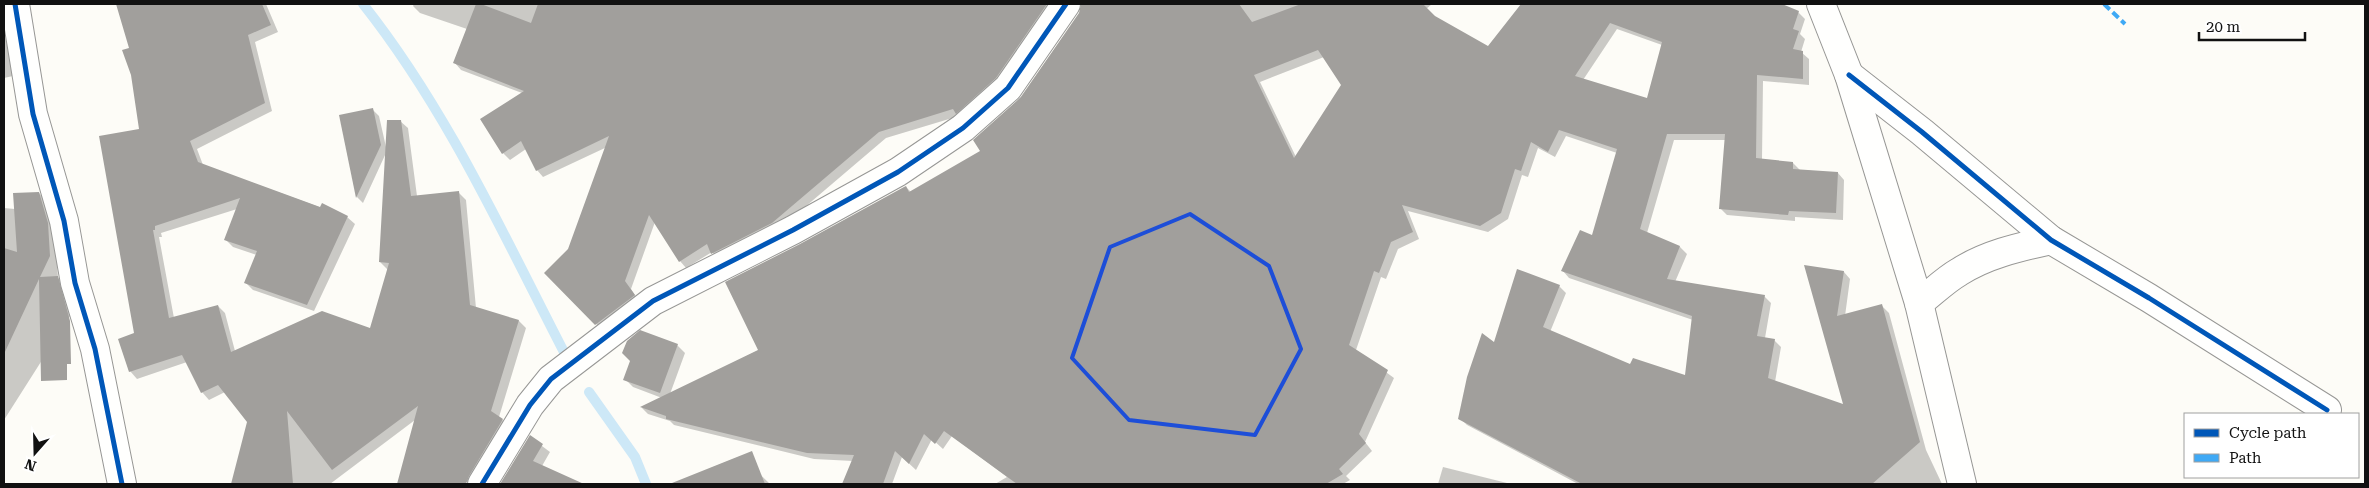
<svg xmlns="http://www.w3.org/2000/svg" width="2369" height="488" viewBox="0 0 2369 488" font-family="'Roboto Serif',serif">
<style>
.shadow{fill:#0003;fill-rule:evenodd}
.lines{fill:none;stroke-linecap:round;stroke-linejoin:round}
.stream{stroke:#cde8f7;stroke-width:10}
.building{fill:#a19f9c;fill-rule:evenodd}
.minor-casing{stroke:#979795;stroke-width:30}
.minor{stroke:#fffffe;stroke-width:28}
.quiet{stroke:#3fa9f5;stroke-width:4;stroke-dasharray:8 4;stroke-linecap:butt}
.cycleway-casing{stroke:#fff;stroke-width:8}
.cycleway{stroke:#0057b8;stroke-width:5}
.marked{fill:none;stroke:#1d4ed8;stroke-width:4;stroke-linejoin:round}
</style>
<rect width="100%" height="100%" fill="#fdfcf7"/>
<!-- shadow -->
<g class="shadow">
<polygon points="118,4 266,4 278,32 255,42 272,111 197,149 203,165 347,217 355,224 314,311 253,290 246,283 257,255 233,247 225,239 237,209 161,233 162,237 159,237 174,318 218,306 225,313 235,351 371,330 388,270 380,262 386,153 363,203 357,197 341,116 372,109 379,116 386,147 400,121 408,128 417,196 458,192 466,200 476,308 519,321 526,328 499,417 510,427 474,484 455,477 453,484 399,484 415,420 330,484 251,484 249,422 225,392 209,400 202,392 187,362 137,379 130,371 136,334 141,130 131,48"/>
<polygon points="414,4 1058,4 1003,84 959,116 886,138 778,230 719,260 712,252 686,268 680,261 655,222 631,289 640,303 603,331 546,273 569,250 607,147 543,177 537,170 526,149 510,160 503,153 522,93 461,70 455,63 467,29 420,13 413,6"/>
<path d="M1083 4H1432L1424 11 1488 47 1522 4H1779L1798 12 1805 19 1800 34 1805 39 1801 52 1809 59V85L1763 81 1762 160 1793 163 1800 170 1838 173 1844 180 1843 220 1795 217V221L1727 215 1720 208 1726 140H1674L1647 233 1680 247 1687 254 1675 282 1764 296 1771 303 1765 338 1774 340 1781 347 1775 382 1845 406 1806 266 1844 272 1850 279 1845 316 1882 306 1889 313 1926 450 1942 484H1578L1467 425 1460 418 1495 344 1559 286 1566 293 1550 332 1631 366 1686 376 1693 320 1569 278 1563 271 1593 236 1617 153 1566 136 1555 157 1538 148 1528 177 1522 175 1508 219 1488 232 1408 211 1419 239 1398 249 1386 279 1381 277 1356 350 1394 378 1365 442 1372 451 1346 476 1350 480 1343 484H1136L1131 480 1125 484H995L1007 477 952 436 943 449 932 439 916 470 902 457 892 484H844L853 461 814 459 674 425 670 421 648 414 642 408 662 398 633 387 625 379 677 345 685 353 670 394 759 350 801 245 906 187 911 192 982 152 1080 13ZM1617 29 1662 45 1648 100 1583 80ZM1324 57 1343 85 1296 157 1260 82Z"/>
<polygon points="4,30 13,76 4,78"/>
<polygon points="39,193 47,201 55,232 58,278 65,285 72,313 4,420 4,208 15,209"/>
<polygon points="530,437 550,452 542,466 568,482 567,484 502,484"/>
<polygon points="741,456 770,484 717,484 711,468"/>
<polygon points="1443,467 1511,484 1438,484"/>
</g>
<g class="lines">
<!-- stream -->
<g class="stream">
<path d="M363 4C447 110 503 234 565 354"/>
<polyline points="589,392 635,457 646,484"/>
</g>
</g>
<!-- building -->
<g class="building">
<polygon points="116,4 262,4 271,25 248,35 265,103 190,141 198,162 320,207 322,203 348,216 307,305 244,283 257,251 224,240 240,198 155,226 155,230 153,230 169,318 218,305 231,352 322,311 370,328 389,263 379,262 387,120 401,120 411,196 459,191 470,305 519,320 491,411 503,419 469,476 466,484 397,484 418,406 332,470 287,411 293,484 231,484 247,422 218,385 201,393 182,355 129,372 118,339 134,333 99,136 139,129 131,75 122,50 129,48"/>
<polygon points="476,4 481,4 531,23 538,4 1047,4 996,78 956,114 953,109 879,132 772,223 711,254 707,244 679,262 649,215 625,281 635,295 595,325 544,273 568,249 609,136 536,171 521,141 502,154 480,119 524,91 453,63"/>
<path d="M1081 4H1239L1252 22 1301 4H1423L1435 16 1488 46 1521 4H1782L1799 11 1793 29 1799 31 1793 49 1803 51V79L1757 75 1756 158 1793 162V169L1838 172 1836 213 1789 211 1788 215 1719 209 1725 134H1667L1640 229 1680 246 1667 279 1765 295 1757 336 1775 339 1768 378 1843 404 1804 265 1844 271 1837 316 1882 304 1920 442 1872 484H1582L1458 419 1467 377 1482 333 1494 342 1517 269 1560 285 1543 327 1630 364 1633 358 1685 375 1692 316 1561 271 1580 230 1592 235 1617 149 1559 130 1548 152 1531 142 1521 171 1515 169 1501 213 1480 226 1402 205 1413 232 1391 242 1379 273 1374 271 1349 345 1388 370 1359 434 1366 443 1339 469 1343 474 1326 484H1017L944 431 935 444 924 434 909 464 895 451 883 484H842L854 455 807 453 666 419V416L640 407 758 350 725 282 800 244 904 187 906 186 909 192 980 151 973 140 1021 97 1079 13ZM1610 23 1662 42 1647 98 1575 76ZM1318 50 1341 85 1294 158 1254 75Z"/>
<polygon points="373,108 381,145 356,198 339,115"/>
<polygon points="39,192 48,223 50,256 40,277 58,276 70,321 71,364 67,364 67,380 41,381 39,279 4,354 4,248 17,252 13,193"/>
<polygon points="640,330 678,344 660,393 623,380 630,361 622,353 627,341"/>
<polygon points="530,435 543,444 533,461 584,484 500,484"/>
<polygon points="752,451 765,484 672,484 672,483"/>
</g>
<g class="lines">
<!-- minor casing -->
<g class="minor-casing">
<g id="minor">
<polyline points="15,4 33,114 64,221 75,283 95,349 122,484"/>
<polyline points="1821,4 1849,75 1919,303 1962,484"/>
<polyline points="1849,75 1922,132 2051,240 2149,298 2327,410"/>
<path d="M1919 303C1932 293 1945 280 1959 272 1987 254 2020 247 2051 240"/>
<polyline points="482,484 530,405 551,379 653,301 793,230 898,172 963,128 1008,88 1066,4"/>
</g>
</g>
<!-- minor -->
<use href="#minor" class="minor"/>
<!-- quiet -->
<polyline class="quiet" points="2104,4 2125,24"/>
<!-- cycleway casing -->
<g class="cycleway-casing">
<g id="cycleway">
<polyline points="15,4 33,114 64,221 75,283 95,349 122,484"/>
<polyline points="1849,75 1922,132 2051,240 2149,298 2327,410"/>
<polyline points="482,484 530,405 551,379 653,301 793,230 898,172 963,128 1008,88 1066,4"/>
</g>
</g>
<!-- cycleway -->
<use href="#cycleway" class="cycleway"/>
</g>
<!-- marked area -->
<path class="marked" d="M1190 214 1269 266 1301 349 1255 435 1129 420 1072 358 1110 247Z"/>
<!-- border -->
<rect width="2369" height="488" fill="none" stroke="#111111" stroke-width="10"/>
<!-- legend -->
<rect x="2184" y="413" width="175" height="65" fill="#ffffff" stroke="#a0a0a0"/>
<rect x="2194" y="429" width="25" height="8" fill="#0057b8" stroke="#a0a0a0"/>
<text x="2229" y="438" font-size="15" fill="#111111">Cycle path</text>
<rect x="2194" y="454" width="25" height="8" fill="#3fa9f5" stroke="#a0a0a0"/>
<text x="2229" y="463" font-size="15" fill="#111111">Path</text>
<!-- north arrow -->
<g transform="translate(35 453) rotate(200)" stroke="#ffffff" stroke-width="4" paint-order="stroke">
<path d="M0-4L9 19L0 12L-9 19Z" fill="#111111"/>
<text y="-8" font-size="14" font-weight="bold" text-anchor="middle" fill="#111111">N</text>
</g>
<!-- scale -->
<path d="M2199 32v8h106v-8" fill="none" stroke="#111111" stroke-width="2.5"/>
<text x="2206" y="32" font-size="15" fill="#111111" stroke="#ffffff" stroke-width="4" paint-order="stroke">20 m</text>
</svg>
